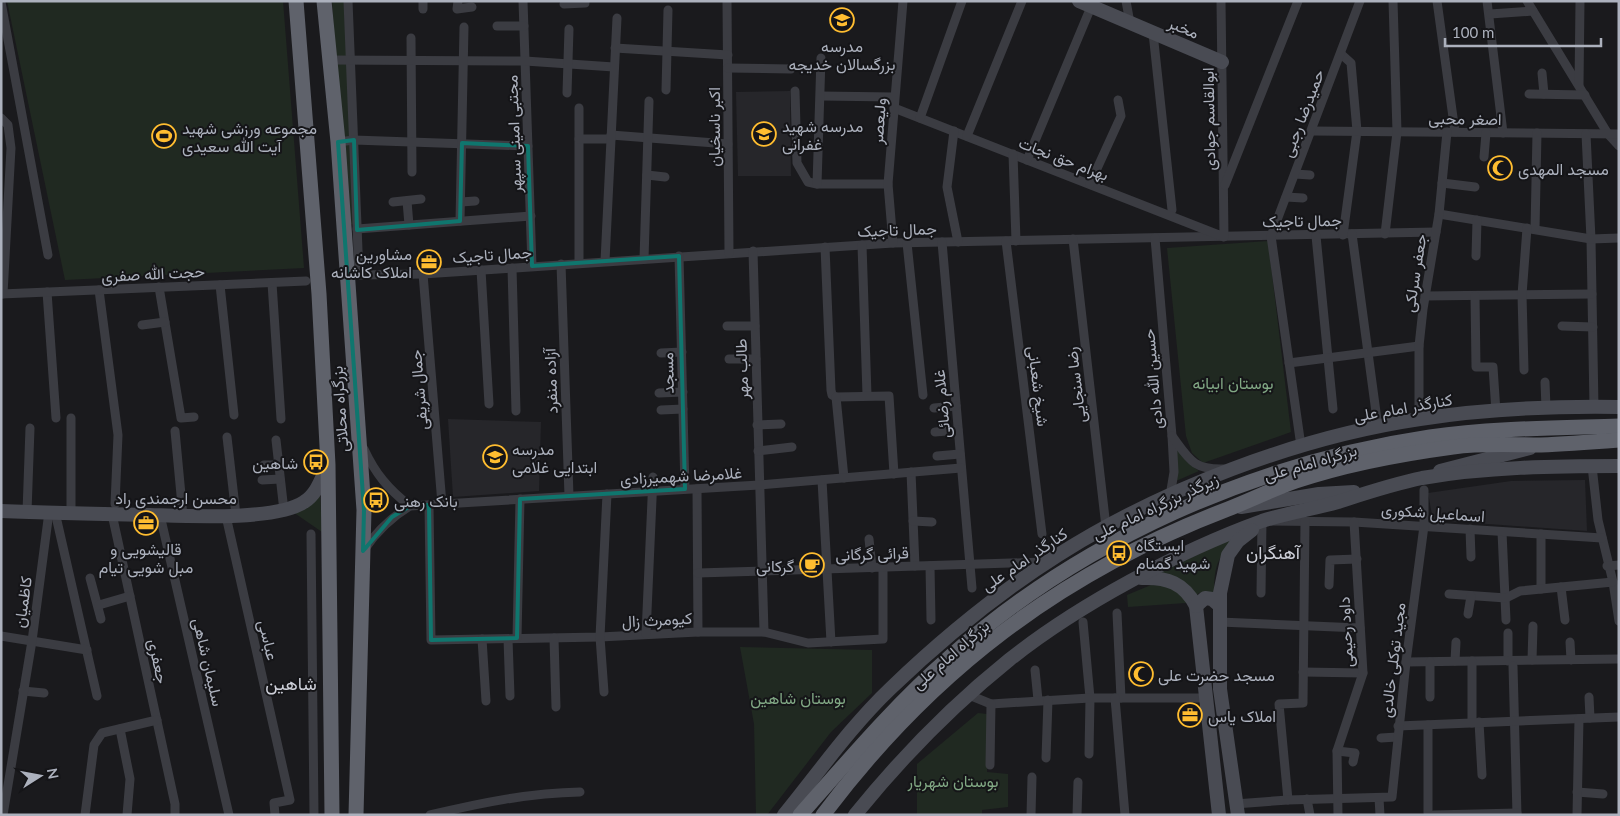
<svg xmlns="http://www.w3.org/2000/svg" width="1620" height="816" viewBox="0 0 1620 816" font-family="Lato,Vazirmatn,sans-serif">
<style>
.built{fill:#26262a}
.green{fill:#202921}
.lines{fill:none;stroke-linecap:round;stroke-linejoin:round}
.minor{stroke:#3b3c42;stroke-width:9}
.secondary{stroke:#494b53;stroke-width:14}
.trunk{stroke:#5f626b;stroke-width:15}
.marked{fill:none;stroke:#0f766e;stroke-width:4;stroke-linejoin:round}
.labels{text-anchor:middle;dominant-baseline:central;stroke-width:4;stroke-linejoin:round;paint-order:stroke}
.street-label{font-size:16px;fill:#acb1bd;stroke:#151518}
.poi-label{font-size:16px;fill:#acb1bd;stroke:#151518;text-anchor:start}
.park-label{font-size:16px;fill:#82a985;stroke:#151518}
.neighbourhood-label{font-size:18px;fill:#ced0d9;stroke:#151518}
</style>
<rect width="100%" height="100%" fill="#1a1a1d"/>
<!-- built -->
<g class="built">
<polygon points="790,91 791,176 738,176 736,92"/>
<polygon points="448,419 541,422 539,491 453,497"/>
<polygon points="1585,480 1587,531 1433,520 1428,493 1511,481"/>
</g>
<!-- green -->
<g class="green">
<polygon points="7,1 283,1 304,268 65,280"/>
<polygon points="332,1 344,1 354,224 347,225"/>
<polygon points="1268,241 1291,432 1203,463 1192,453 1186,436 1167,248"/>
<polygon points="1176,447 1187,462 1199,471 1176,481"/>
<polygon points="320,493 322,532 293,512"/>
<path d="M1245 532C1218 555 1214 561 1214 597L1205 592 1199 593 1195 597 1159 573Z"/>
<polygon points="1151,585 1168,586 1185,598 1186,603 1128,607 1127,595"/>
<polygon points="740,647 872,650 872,693 831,732 767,815 756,815 754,724"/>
<polygon points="978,713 987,714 987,772 1008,774 1008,807 982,810 982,815 917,815 917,764"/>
</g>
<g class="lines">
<!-- minor -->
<g class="minor">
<polyline points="348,1 359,275 423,274 893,243 1436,232"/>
<polyline points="423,1 423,9"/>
<polyline points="458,1 457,9 472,7"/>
<polyline points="523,1 532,266"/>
<polyline points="727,1 729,253"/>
<polyline points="1126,1 1130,23"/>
<polyline points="1437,1 1455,132"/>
<polyline points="1487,1 1503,133"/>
<polyline points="1527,1 1608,134 1619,146"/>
<polyline points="1,2 48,255"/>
<polyline points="564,4 585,3 585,1"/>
<polyline points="1490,14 1533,11"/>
<polyline points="497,26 524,26"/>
<polyline points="1153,33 1172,210"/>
<polyline points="411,38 412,172"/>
<polyline points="615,48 728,55"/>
<polyline points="1341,54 1351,63 1357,131 1343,235"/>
<polyline points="330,60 525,61 614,67"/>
<polyline points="728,68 791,69"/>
<polyline points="1542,73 1544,94"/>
<polyline points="1579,85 1580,1"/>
<polyline points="666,90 668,10"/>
<polyline points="795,91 797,163 808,182 817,184 888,184"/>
<polyline points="567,93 569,29"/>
<polyline points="1529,94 1585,95"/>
<polyline points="821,96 894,97"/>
<polyline points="579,108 579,263"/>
<polyline points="894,108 1224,237 1221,1"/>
<polyline points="1,118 8,125 11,148 3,294"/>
<polyline points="920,118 962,1"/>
<polyline points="954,131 947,187 958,242"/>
<polyline points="1312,131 1619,134"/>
<polyline points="1586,134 1591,239 1594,407"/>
<polyline points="611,135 728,144"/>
<polyline points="967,136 1022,1"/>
<polyline points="579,139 611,139"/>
<polyline points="338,142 354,140 528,146"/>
<polyline points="1013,154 1016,241"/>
<polyline points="1484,157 1486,133"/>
<polyline points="1027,160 1091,7"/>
<polyline points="1295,174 1310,175"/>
<polyline points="647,175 665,177"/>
<polyline points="1442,183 1475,187"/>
<polyline points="817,184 821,58"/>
<polyline points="1090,184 1121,116 1118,100"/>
<polyline points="1225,185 1298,1"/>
<polyline points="1286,197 1303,198"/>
<polyline points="407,201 409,225"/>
<polyline points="393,202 421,199"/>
<polyline points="461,202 475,201"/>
<polyline points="1439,214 1591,239 1619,238"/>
<polyline points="460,221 464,27"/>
<polyline points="357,229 531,216"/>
<polyline points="1535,229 1537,133"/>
<polyline points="1352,234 1378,427"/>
<polyline points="1385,234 1397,132 1393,1"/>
<polyline points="1316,236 1333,409"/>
<polyline points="1155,238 1172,436 1174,472 1170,496"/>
<polyline points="1073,239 1106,527"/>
<polyline points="1006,241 1042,534"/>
<polyline points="942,242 972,588"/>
<polyline points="893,243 888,184 903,1"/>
<polyline points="907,243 923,395"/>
<polyline points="862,245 867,395"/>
<polyline points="825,247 831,390 832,395 836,397 889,396 894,474"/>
<polyline points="753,251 764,632"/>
<polyline points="679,256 685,489"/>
<polyline points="1476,256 1477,220"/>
<polyline points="644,259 649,101"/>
<polyline points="605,261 617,18"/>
<polyline points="561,264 569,496"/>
<polyline points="512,268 516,411"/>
<polyline points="481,270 489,404"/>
<polyline points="423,274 442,504"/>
<polyline points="272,283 281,419"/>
<polyline points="220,285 234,415"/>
<polyline points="159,287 181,418 194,417"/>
<polyline points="99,290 118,435 115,504"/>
<polyline points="47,292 56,418"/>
<polyline points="1,294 306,281"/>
<polyline points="1425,296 1592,294"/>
<polyline points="1475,296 1476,367 1493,367 1496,412"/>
<polyline points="142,325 165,322"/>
<polyline points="727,326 755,326"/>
<polyline points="1562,326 1593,327"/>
<polyline points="661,353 682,352"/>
<polyline points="729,359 756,359"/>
<polyline points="1289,363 1419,346"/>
<polyline points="1524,370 1522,295 1527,228"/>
<polyline points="1545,382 1546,408"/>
<polyline points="659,393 683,392"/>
<polyline points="836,397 844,478"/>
<polyline points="934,408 956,406"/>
<polyline points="661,410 683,409"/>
<polyline points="1419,419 1419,346 1423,309 1439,214 1447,132"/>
<polyline points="757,425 781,424"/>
<polyline points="175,431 183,516"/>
<polyline points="935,432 958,430"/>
<path d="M1172 436C1189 459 1193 470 1224 469"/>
<polyline points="227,437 236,515"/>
<polyline points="276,440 284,511"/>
<polyline points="1301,446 1271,236 1360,1"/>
<path d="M364 449C375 473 388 489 410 506"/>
<polyline points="758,451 792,447"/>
<polyline points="937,456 960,454"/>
<polyline points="264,465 279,465"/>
<polyline points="1592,466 1598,520 1613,582 1619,621"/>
<polyline points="911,472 915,566"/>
<polyline points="262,480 280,479"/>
<polyline points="822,480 831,642"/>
<polyline points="697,489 698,632"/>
<polyline points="429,505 431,640 600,637 698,632 764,632 808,643 883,639 883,567"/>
<polyline points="27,512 30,428"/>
<polyline points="55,512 97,696"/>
<polyline points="71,513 71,418"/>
<polyline points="112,514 175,804 175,815"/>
<polyline points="160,515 229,815"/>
<polyline points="226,516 290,800 274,803 275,815"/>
<polyline points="913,521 932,522"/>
<polyline points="1470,529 1471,557"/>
<polyline points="1502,532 1506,620"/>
<polyline points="311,534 314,815"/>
<polyline points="1541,534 1541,589"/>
<polyline points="869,539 872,568"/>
<path d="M364 550C377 531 390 518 410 506L759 485 961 468"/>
<polyline points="930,566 931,620"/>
<polyline points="1607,566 1619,565"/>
<polyline points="698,573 1044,562"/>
<polyline points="90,578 101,619"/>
<polyline points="1329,585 1330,560 1357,559"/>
<polyline points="1561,587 1565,620"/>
<polyline points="1261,593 1262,521 1354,522 1602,538"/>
<polyline points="1449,594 1506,598 1520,591 1613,582"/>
<polyline points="99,605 130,596"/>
<polyline points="1117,613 1121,698"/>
<polyline points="1468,614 1471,596"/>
<polyline points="1083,622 1090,698 1089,754"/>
<polyline points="1220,622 1360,628"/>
<polyline points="1508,633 1508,661"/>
<polyline points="646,634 653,477"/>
<polyline points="1,636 87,650"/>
<polyline points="517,638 520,499"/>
<polyline points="554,638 556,707"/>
<polyline points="482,639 486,701"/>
<polyline points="508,639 510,696"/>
<polyline points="1570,642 1571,660"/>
<polyline points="1532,660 1533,626"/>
<polyline points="1455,661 1456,642"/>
<polyline points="1406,662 1619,659"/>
<polyline points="1430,662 1430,697"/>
<polyline points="1513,666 1517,815"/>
<polyline points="1035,670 1038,700"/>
<polyline points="1303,672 1363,673"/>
<polyline points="23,691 44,693"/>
<polyline points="604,692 600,637 607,494"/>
<polyline points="969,695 991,704 1090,698 1205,698"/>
<polyline points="1589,697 1590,718"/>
<polyline points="1115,698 1125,815"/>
<polyline points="1479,722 1482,775"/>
<polyline points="1472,723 1472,661"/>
<polyline points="1428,725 1428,813"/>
<polyline points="1398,726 1619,717"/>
<polyline points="120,729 130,779 127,815"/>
<polyline points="1381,738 1397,737"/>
<polyline points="1337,751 1355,753 1353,762"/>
<polyline points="1046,758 1048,700"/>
<polyline points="990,765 991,704"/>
<polyline points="1577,792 1603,794"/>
<polyline points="1379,798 1380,815"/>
<polyline points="1307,799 1310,815"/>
<polyline points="1288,800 1279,704 1303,703 1305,521"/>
<polyline points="1235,804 1288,800 1392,797 1406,662 1424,526 1424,490"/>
<polyline points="3,815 32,641 49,512"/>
<polyline points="85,815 94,745 102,733 157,720"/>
<path d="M430 815C480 803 529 793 580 792"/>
<polyline points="1031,815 1032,777"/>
<polyline points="1077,815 1078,782"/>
<polyline points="1338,815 1337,751 1363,673 1354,522"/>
<polyline points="1434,815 1517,813"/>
<polyline points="1577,815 1579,719"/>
</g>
<!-- secondary -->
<g class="secondary">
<polyline points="1079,1 1222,62"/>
<polyline points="1440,471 1530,448"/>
<polyline points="1241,507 1319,494 1354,492"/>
<path d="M1 511C51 513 100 514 150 515 186 516 275 521 304 502 317 494 321 479 328 465"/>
<path d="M1142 578C1167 577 1184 583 1196 606L1219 815"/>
<polyline points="1196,606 1205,598 1212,599 1220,606"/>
<path d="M784 815C819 772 851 726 891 688 942 639 998 593 1058 555 1162 489 1298 437 1420 419 1485 409 1553 406 1619 407"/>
<path d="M855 815C901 758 953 705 1009 660 1078 605 1179 551 1262 521 1287 513 1313 509 1338 502 1366 493 1393 484 1422 478 1487 467 1554 466 1619 466"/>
<polyline points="1238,815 1220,689 1220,593 1228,555 1238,541 1252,530"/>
</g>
<!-- trunk -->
<g class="trunk">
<polyline points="296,1 319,294 328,465 332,815"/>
<polyline points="324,1 338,142 364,510 356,815"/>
<path d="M800 815C848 761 895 705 950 657 1082 539 1255 463 1430 437 1492 428 1556 428 1619 426"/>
<path d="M823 815C931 671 1060 573 1228 509 1251 500 1273 489 1296 481 1346 464 1401 454 1453 447 1483 443 1511 445 1541 445 1567 444 1593 442 1619 440"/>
</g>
</g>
<!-- marked area -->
<path class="marked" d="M354 140 357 230 460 221 462 143 528 146 532 266 679 256 685 489 520 499 517 638 431 640 429 505 410 506 392 517 363 551 364 510 338 142Z"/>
<!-- icons -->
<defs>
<g id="school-ring" transform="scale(1.25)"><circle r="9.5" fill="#151518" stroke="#ffbd30" stroke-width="1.5"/><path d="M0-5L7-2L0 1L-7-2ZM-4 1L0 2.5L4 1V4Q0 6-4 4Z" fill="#ffbd30"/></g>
<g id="stadium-ring" transform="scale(1.25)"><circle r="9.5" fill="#151518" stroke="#ffbd30" stroke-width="1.5"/><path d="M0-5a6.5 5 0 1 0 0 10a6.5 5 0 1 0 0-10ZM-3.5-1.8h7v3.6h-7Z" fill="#ffbd30"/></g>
<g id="mosque-ring" transform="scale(1.25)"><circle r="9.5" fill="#151518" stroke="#ffbd30" stroke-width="1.5"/><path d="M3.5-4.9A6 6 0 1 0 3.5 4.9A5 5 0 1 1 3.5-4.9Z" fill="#ffbd30"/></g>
<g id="office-ring" transform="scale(1.25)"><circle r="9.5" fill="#151518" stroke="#ffbd30" stroke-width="1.5"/><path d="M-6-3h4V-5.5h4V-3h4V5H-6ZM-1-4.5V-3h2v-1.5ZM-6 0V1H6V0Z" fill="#ffbd30"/></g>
<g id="bus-ring" transform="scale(1.25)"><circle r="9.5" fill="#151518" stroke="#ffbd30" stroke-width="1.5"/><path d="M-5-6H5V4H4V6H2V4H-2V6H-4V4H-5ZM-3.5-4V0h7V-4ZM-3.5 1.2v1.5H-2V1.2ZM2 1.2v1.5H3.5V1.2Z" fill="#ffbd30"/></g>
<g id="cafe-ring" transform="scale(1.25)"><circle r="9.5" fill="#151518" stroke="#ffbd30" stroke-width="1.5"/><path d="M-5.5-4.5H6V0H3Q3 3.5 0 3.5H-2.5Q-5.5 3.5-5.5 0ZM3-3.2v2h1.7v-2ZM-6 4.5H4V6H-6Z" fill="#ffbd30"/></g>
</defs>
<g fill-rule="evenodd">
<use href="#school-ring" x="842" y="20"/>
<use href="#school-ring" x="764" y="134"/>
<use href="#stadium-ring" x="164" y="136"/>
<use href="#mosque-ring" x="1500" y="168"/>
<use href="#office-ring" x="429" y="262"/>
<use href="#school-ring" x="495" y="457"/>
<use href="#bus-ring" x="316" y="462"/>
<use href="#bus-ring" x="376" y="500"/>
<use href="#office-ring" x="146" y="523"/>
<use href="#bus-ring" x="1119" y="553"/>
<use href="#cafe-ring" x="812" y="565"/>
<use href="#mosque-ring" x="1141" y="674"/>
<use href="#office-ring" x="1190" y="715"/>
</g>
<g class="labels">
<!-- street labels -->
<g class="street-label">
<text transform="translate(1184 27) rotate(23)">مخبر</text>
<text transform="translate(1302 113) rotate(-69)">حمیدرضا رجبی</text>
<text transform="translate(1465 118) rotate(1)">اصغر محبی</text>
<text transform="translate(1208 119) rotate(-91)">ابوالقاسم جوادی</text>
<text transform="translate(878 121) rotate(-86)">ولیعصر</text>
<text transform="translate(713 127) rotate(-90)">اکبر ناسخیان</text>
<text transform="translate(513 134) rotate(-92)">مجتبی امینی سپهر</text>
<text transform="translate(1064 158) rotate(21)">بهرام حق نجات</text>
<text transform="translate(1302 220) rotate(-1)">جمال تاجیک</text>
<text transform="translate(897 229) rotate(-2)">جمال تاجیک</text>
<text transform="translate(492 254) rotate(-4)">جمال تاجیک</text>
<text transform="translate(153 273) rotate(-3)">حجت الله صفری</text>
<text transform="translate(1414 273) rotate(-81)">جعفر سرلکی</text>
<text transform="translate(741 369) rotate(-92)">طالب مهر</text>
<text transform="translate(667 373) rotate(-91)">مسجد</text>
<text transform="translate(1152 379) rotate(-95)">حسین الله دادی</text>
<text transform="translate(550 381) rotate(-92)">آزاده منفرد</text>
<text transform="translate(1075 385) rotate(-97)">رضا سنجایی</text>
<text transform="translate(1039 386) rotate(83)">شیخ شعبانی</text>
<text transform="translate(418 390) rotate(-95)">جمال شریفی</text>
<text transform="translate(941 404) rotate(-95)">غلام رضائی</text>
<text transform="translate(1403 407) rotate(-10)">کنارگذر امام علی</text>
<text transform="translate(339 409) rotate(-94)">بزرگراه محلاتی</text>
<text transform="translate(1310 462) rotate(-16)">بزرگراه امام علی</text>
<text transform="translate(681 475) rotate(-3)">غلامرضا شهمیرزادی</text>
<text x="176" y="497">محسن ارجمندی راد</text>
<text transform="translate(1155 506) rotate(-25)">زیرگذر بزرگراه امام علی</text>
<text transform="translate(1433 512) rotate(4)">اسماعیل شکوری</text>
<text transform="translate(872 553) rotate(-2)">قرائی گرگانی</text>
<text transform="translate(1024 559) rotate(-34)">کنارگذر امام علی</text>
<text transform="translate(22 602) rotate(-82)">کاظمیان</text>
<text transform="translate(657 619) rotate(-3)">کیومرث زال</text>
<text transform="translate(1345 632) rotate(-93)">داود رحیمی</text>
<text transform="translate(269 640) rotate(77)">عباسی</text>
<text transform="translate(950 654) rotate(-41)">بزرگراه امام علی</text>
<text transform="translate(1392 660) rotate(-83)">مجید توکلی خالدی</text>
<text transform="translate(159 661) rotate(78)">جعفری</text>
<text transform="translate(209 662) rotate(77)">سلیمان شاهی</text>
</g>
<!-- poi labels -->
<g class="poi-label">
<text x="842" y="45" text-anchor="middle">مدرسه<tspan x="842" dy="18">بزرگسالان خدیجه</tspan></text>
<text x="782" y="125">مدرسه شهید<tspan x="782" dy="18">غفرانی</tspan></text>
<text x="182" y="127">مجموعه ورزشی شهید<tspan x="182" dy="18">آیت‌ الله سعیدی</tspan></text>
<text x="1518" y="168">مسجد المهدی</text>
<text x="412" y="253" text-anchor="end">مشاورین<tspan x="412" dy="18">املاک کاشانه</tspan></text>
<text x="512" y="448">مدرسه<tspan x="512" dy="18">ابتدایی غلامی</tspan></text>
<text x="298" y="462" text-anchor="end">شاهین</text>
<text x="394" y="500">بانک رهنی</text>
<text x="1136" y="544">ایستگاه<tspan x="1136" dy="18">شهید گمنام</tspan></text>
<text x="146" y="548" text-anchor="middle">قالیشویی و<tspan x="146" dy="18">مبل شویی تیام</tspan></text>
<text x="794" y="565" text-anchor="end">گرکانی</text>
<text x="1158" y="674">مسجد حضرت علی</text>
<text x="1208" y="715">املاک یاس</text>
</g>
<!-- park labels -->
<g class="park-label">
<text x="1233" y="382">بوستان ابیانه</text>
<text x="798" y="697">بوستان شاهین</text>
<text x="953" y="780">بوستان شهریار</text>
</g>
<!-- neighbourhood labels -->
<g class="neighbourhood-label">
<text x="1273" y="552">آهنگران</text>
<text x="291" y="683">شاهین</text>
</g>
</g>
<!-- border -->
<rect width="1620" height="816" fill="none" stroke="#acb1bd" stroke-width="5"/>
<!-- north arrow -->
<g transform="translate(40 776) rotate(79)" stroke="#151518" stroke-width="4" paint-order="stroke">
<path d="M0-4L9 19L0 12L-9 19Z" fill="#acb1bd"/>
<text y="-8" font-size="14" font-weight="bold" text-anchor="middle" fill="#acb1bd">N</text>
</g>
<!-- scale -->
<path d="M1445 38v8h156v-8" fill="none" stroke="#acb1bd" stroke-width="2.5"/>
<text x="1452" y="38" font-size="15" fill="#acb1bd" stroke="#151518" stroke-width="4" paint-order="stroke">100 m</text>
</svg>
